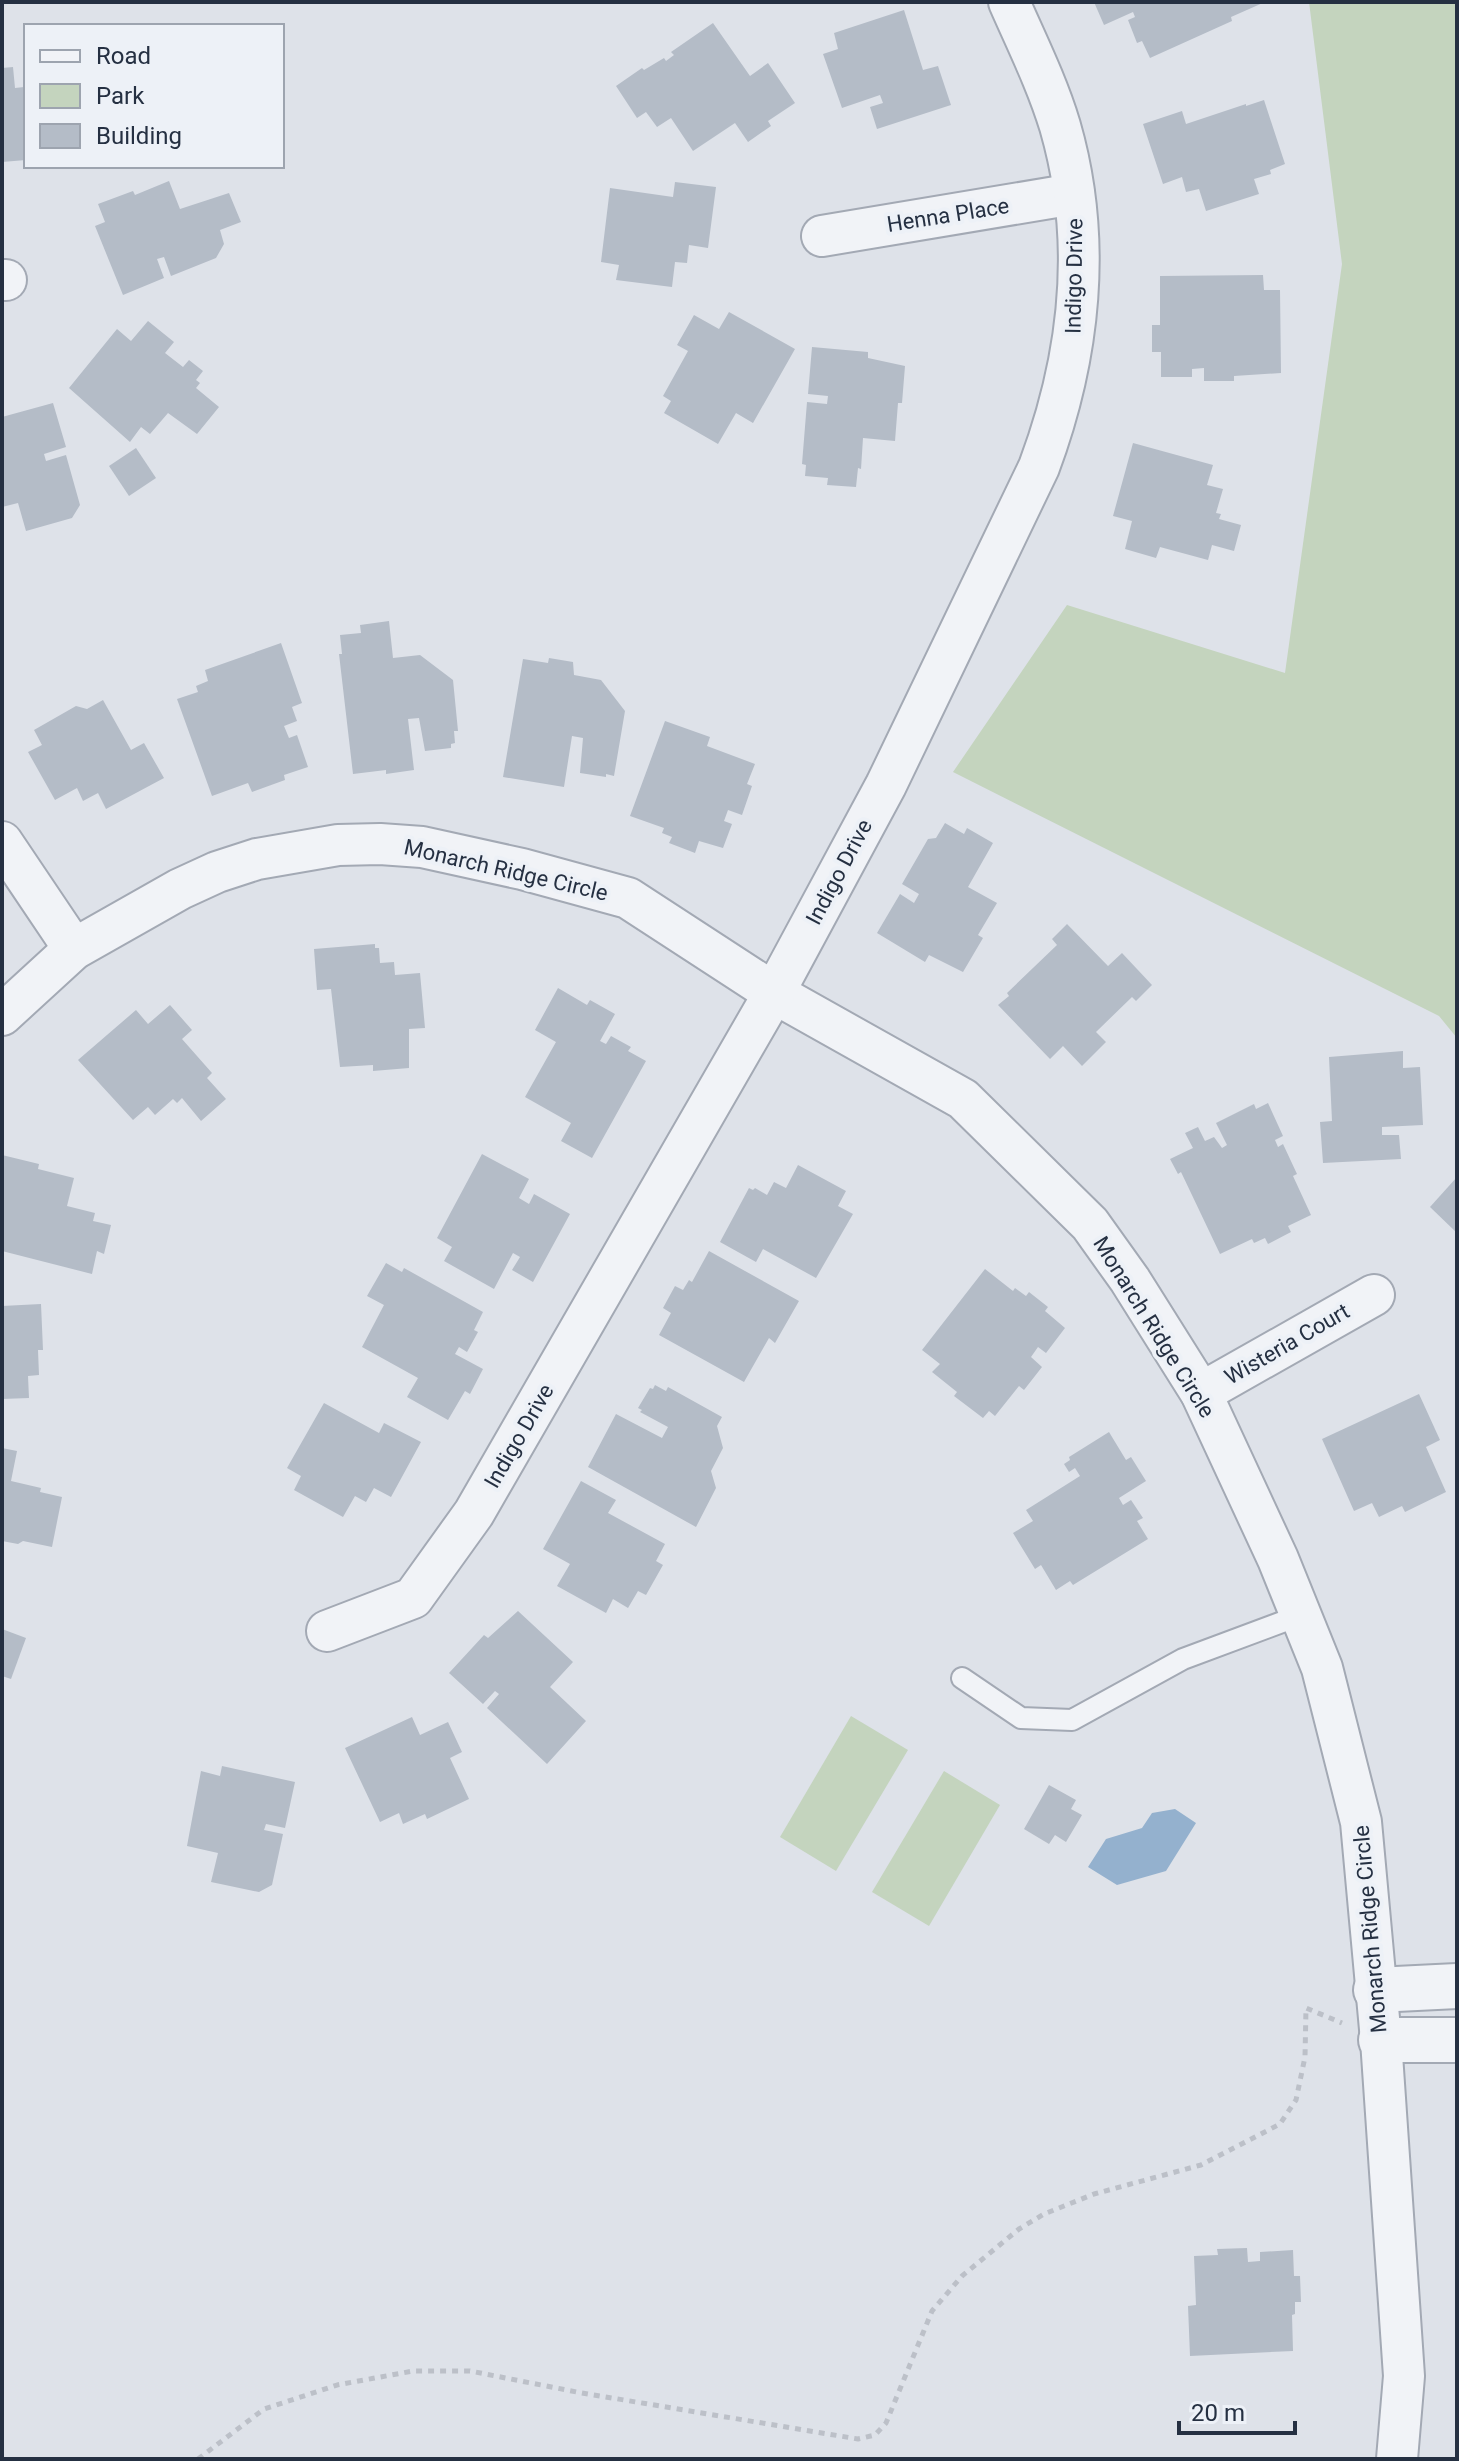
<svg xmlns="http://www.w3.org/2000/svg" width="1459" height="2461" viewBox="0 0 1459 2461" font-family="Roboto,sans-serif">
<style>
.green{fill:#c4d4be}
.water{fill:#94b1ce}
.building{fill:#b4bcc7}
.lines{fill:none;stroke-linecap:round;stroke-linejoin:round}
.service-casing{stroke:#a3a9b4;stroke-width:24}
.minor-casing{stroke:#a3a9b4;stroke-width:44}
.tertiary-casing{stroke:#a3a9b4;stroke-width:48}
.path{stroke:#bcc0c8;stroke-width:5;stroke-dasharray:6 6;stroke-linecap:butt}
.service{stroke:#f1f3f7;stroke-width:20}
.minor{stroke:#f1f3f7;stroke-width:40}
.tertiary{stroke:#f1f3f7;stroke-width:44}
.labels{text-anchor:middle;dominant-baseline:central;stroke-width:8;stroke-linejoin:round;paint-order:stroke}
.street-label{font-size:22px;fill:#253042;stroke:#edf1f7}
</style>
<rect width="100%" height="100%" fill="#dee2e9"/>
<!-- green -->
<g class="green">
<polygon points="1309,2 1457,2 1457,1038 1439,1016 953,772 1067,605 1285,673 1342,264"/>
<polygon points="851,1716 908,1750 836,1871 780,1837"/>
<polygon points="944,1771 1000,1805 929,1926 872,1892"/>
</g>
<!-- water -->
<polygon class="water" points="1175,1809 1196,1823 1166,1871 1117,1885 1088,1867 1106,1839 1142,1828 1152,1813"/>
<!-- building -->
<g class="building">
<polygon points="1094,2 1265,2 1231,17 1232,21 1150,58 1142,41 1137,43 1128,20 1135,17 1133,12 1104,25"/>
<polygon points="904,10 923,70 938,66 951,105 877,129 870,107 883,103 880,95 842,108 823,54 838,49 834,33"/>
<polygon points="713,23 750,76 768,63 795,103 768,121 771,126 748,142 735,123 693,151 671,118 657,127 646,112 637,118 616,86 642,68 644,70 664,58 666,61 674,55 671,52"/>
<polygon points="13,67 15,88 24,87 26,160 2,162 2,68"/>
<polygon points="1264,100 1285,164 1270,170 1271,174 1254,179 1259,194 1206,211 1199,189 1186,192 1182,177 1163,184 1143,124 1182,111 1186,124 1246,104 1246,106"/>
<polygon points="169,181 180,209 229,193 241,222 220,230 224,244 216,258 171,276 164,257 157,259 164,278 123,295 95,226 105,222 98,204 133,191 135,195"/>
<polygon points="675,182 716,187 708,248 689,245 687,263 675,262 672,287 616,280 619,265 601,262 610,188 673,197"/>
<polygon points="1263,275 1264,290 1280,290 1281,373 1234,376 1234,381 1204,381 1204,368 1192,369 1192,377 1161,377 1161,352 1152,352 1152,325 1160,325 1160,276"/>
<polygon points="729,312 795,349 753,423 736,413 718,444 664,413 671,401 663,396 688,351 677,345 694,315 719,329"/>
<polygon points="148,321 174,342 165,353 183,367 189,360 203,371 196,380 200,383 196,388 219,407 197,434 168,413 150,434 141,427 130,442 69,388 117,329 131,341"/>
<polygon points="812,347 868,352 868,358 905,366 902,403 898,403 895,441 863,438 861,469 858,468 856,487 827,485 828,478 805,476 806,465 802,464 807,402 827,404 828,396 808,394"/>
<polygon points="53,403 66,447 44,454 46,461 66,455 80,505 72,518 26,531 18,503 2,507 2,417"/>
<polygon points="1133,443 1213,465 1207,485 1223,489 1216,513 1221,514 1219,519 1241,525 1234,551 1212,545 1208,560 1160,547 1156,558 1125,549 1132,521 1113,516"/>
<polygon points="136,448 156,478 129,496 109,466"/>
<polygon points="389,621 393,658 420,655 453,680 458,731 454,731 455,743 451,744 451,748 425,751 419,718 408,719 414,770 386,774 386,770 353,774 339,654 342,654 340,635 361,633 360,625"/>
<polygon points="281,643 302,703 292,707 297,721 284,726 289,738 297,735 308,767 284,775 285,780 252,792 248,783 212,796 177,699 198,692 196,686 208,681 205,670"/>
<polygon points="549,658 573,662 574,675 601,680 625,711 614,776 606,774 606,777 580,773 583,738 572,736 564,787 503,777 523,659 548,663"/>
<polygon points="103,700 131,750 144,743 164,778 106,809 98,793 83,801 77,788 55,800 28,752 42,745 34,730 76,706 87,709"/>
<polygon points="665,721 710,737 707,746 755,764 747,784 752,786 742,815 728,810 724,821 732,824 723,848 699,841 695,853 669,843 672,837 662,833 664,828 630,816"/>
<polygon points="945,823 964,834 967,828 993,843 968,887 997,903 978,935 983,938 963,972 929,955 925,962 877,933 900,894 914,903 919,894 902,884 928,839 936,838"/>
<polygon points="1067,924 1108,966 1122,953 1152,985 1136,1001 1132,997 1096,1032 1106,1042 1082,1066 1063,1046 1050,1059 998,1005 1009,996 1007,993 1057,945 1052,939"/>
<polygon points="375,944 375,948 379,948 380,963 394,962 395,975 420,973 425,1028 409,1029 409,1068 373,1071 373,1065 340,1067 331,989 317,990 314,949"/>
<polygon points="558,988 587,1005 590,1000 615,1014 600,1041 606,1044 611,1036 631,1047 628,1051 646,1061 592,1158 561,1141 571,1123 525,1097 556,1042 535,1030"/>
<polygon points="170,1005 192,1030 182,1039 212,1073 207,1078 226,1099 201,1121 182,1098 177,1103 173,1099 155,1115 148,1107 133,1120 78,1060 136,1010 148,1024"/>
<polygon points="1403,1051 1403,1068 1420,1067 1423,1125 1382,1127 1382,1135 1399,1135 1401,1159 1323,1163 1320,1122 1332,1121 1329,1057"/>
<polygon points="1268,1103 1283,1136 1275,1140 1278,1147 1283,1144 1297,1174 1293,1176 1311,1215 1288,1226 1291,1232 1268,1244 1265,1238 1254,1243 1252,1239 1220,1254 1181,1172 1178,1174 1170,1159 1193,1148 1185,1133 1198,1127 1205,1141 1214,1137 1222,1148 1227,1145 1216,1123 1254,1104 1256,1109"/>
<polygon points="482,1154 529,1179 519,1198 529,1204 534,1194 570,1214 533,1282 512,1270 520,1257 513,1253 494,1289 444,1261 452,1247 437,1238"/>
<polygon points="2,1155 39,1164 38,1169 74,1178 67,1206 95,1213 93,1221 111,1225 104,1254 97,1251 92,1274 2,1251"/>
<polygon points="798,1165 846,1191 838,1206 853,1214 816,1278 763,1249 756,1262 720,1242 749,1188 753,1190 755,1188 767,1195 774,1182 786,1188"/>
<polygon points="1457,1177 1457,1233 1430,1207"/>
<polygon points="709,1251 799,1301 775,1343 769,1338 744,1382 659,1335 671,1313 663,1308 675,1286 683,1290 689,1280 692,1282"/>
<polygon points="386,1263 402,1272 404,1268 483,1312 474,1330 478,1332 467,1352 459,1347 455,1354 483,1369 470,1394 465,1391 448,1420 407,1397 418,1378 362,1347 384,1305 367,1296"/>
<polygon points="985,1269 1013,1291 1015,1288 1026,1296 1029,1292 1048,1307 1045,1311 1065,1328 1046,1353 1038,1347 1031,1357 1042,1367 1024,1390 1019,1386 995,1416 989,1411 983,1418 954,1396 957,1392 932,1372 940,1364 922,1350"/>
<polygon points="41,1304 43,1350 38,1350 39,1375 28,1376 29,1398 2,1399 2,1306"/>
<polygon points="655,1385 666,1391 668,1387 722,1417 717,1426 723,1448 711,1471 716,1488 696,1527 588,1467 616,1414 662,1438 668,1427 640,1412 642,1410 638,1408 650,1388 653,1389"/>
<polygon points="1419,1394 1440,1440 1426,1447 1446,1492 1405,1512 1402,1506 1379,1517 1372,1503 1354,1511 1322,1439"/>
<polygon points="324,1403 379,1433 384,1423 421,1442 391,1497 374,1488 366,1502 355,1496 343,1517 294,1490 301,1476 287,1468"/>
<polygon points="1109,1432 1126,1460 1131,1457 1146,1481 1119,1498 1123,1505 1131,1500 1143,1518 1137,1521 1148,1539 1073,1585 1070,1581 1056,1590 1041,1565 1035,1569 1013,1533 1033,1521 1026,1510 1080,1476 1075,1468 1069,1472 1064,1464 1070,1460 1069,1457"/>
<polygon points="2,1448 17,1451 11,1481 41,1488 40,1492 62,1497 52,1547 23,1541 18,1544 2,1541"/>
<polygon points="581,1481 616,1500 608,1513 665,1544 656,1561 663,1565 646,1595 638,1591 628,1608 613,1599 606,1613 557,1586 570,1564 543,1549"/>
<polygon points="518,1611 573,1662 550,1687 586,1721 547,1764 487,1708 499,1694 495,1691 483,1704 449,1673 484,1635 488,1638"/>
<polygon points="2,1629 26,1638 11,1679 2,1676"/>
<polygon points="412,1717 420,1735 448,1722 462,1752 450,1758 469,1799 427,1819 425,1814 403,1824 399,1813 380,1822 345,1748"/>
<polygon points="222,1766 295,1782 285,1828 266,1824 264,1830 283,1834 272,1885 259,1892 211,1882 218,1853 187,1846 201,1771 220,1776"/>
<polygon points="1049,1785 1076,1800 1071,1809 1082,1815 1066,1842 1055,1835 1049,1844 1024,1829"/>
<polygon points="1247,2248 1248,2262 1260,2261 1260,2252 1293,2250 1294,2276 1300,2276 1301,2302 1295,2302 1295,2314 1292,2315 1293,2351 1190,2356 1188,2306 1196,2305 1194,2256 1218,2255 1217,2249"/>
</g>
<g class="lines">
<!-- service casing -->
<g class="service-casing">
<polyline id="service" points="962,1678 1021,1718 1072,1720 1183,1659 1301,1615"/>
</g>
<!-- minor casing -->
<g class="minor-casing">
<g id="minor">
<polyline points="822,236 1074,194"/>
<polyline points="2,280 6,280"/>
<polyline points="2,842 74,949"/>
<polyline points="2,1015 74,949 180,889 217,872 257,859 338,845 380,844 422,847 522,869 628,898 774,993 963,1099 1090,1224 1130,1280 1201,1393 1278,1559 1322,1668 1361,1822 1381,2040 1404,2376 1397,2459"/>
<polyline points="1201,1393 1374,1295"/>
<path d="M327 1631 413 1598 474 1513 774 993 886 785 1039 467C1080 357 1093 240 1060 126 1047 83 1027 43 1009 2"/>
</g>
</g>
<!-- tertiary casing -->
<g class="tertiary-casing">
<g id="tertiary">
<polyline points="1376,1990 1457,1986"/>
<polyline points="1381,2040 1457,2040"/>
</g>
</g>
<!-- path -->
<polyline class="path" points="198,2459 264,2409 337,2385 413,2371 470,2371 582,2393 858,2439 875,2435 886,2423 932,2311 962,2276 1019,2229 1044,2214 1094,2194 1201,2165 1280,2124 1296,2100 1305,2057 1306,2008 1342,2023"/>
<!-- service -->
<use href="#service" class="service"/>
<!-- minor -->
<use href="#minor" class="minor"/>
<!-- tertiary -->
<use href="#tertiary" class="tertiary"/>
</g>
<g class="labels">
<!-- street labels -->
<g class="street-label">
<text transform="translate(948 215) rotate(-9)">Henna Place</text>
<text transform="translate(1074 276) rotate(-89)">Indigo Drive</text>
<text transform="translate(506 870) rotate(13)">Monarch Ridge Circle</text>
<text transform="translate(839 872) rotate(-62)">Indigo Drive</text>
<text transform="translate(1154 1327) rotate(58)">Monarch Ridge Circle</text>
<text transform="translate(1287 1344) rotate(-30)">Wisteria Court</text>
<text transform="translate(519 1436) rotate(-60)">Indigo Drive</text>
<text transform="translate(1370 1929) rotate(-95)">Monarch Ridge Circle</text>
</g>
</g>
<!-- border -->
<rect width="1459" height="2461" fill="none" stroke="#253042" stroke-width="8"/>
<!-- legend -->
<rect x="24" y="24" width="260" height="144" fill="#edf1f7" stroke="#9da4af" stroke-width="2"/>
<rect x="40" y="50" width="40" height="12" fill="#f1f3f7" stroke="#9da4af" stroke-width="2"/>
<text x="96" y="64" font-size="24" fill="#253042">Road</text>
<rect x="40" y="84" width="40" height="24" fill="#c4d4be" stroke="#9da4af" stroke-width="2"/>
<text x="96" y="104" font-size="24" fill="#253042">Park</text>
<rect x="40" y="124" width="40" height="24" fill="#b4bcc7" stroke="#9da4af" stroke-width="2"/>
<text x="96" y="144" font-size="24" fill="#253042">Building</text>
<!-- scale -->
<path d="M1179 2421v12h116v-12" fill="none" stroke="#253042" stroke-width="4"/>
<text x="1191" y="2421" font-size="24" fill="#253042" stroke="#edf1f7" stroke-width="6" paint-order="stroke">20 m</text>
</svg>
